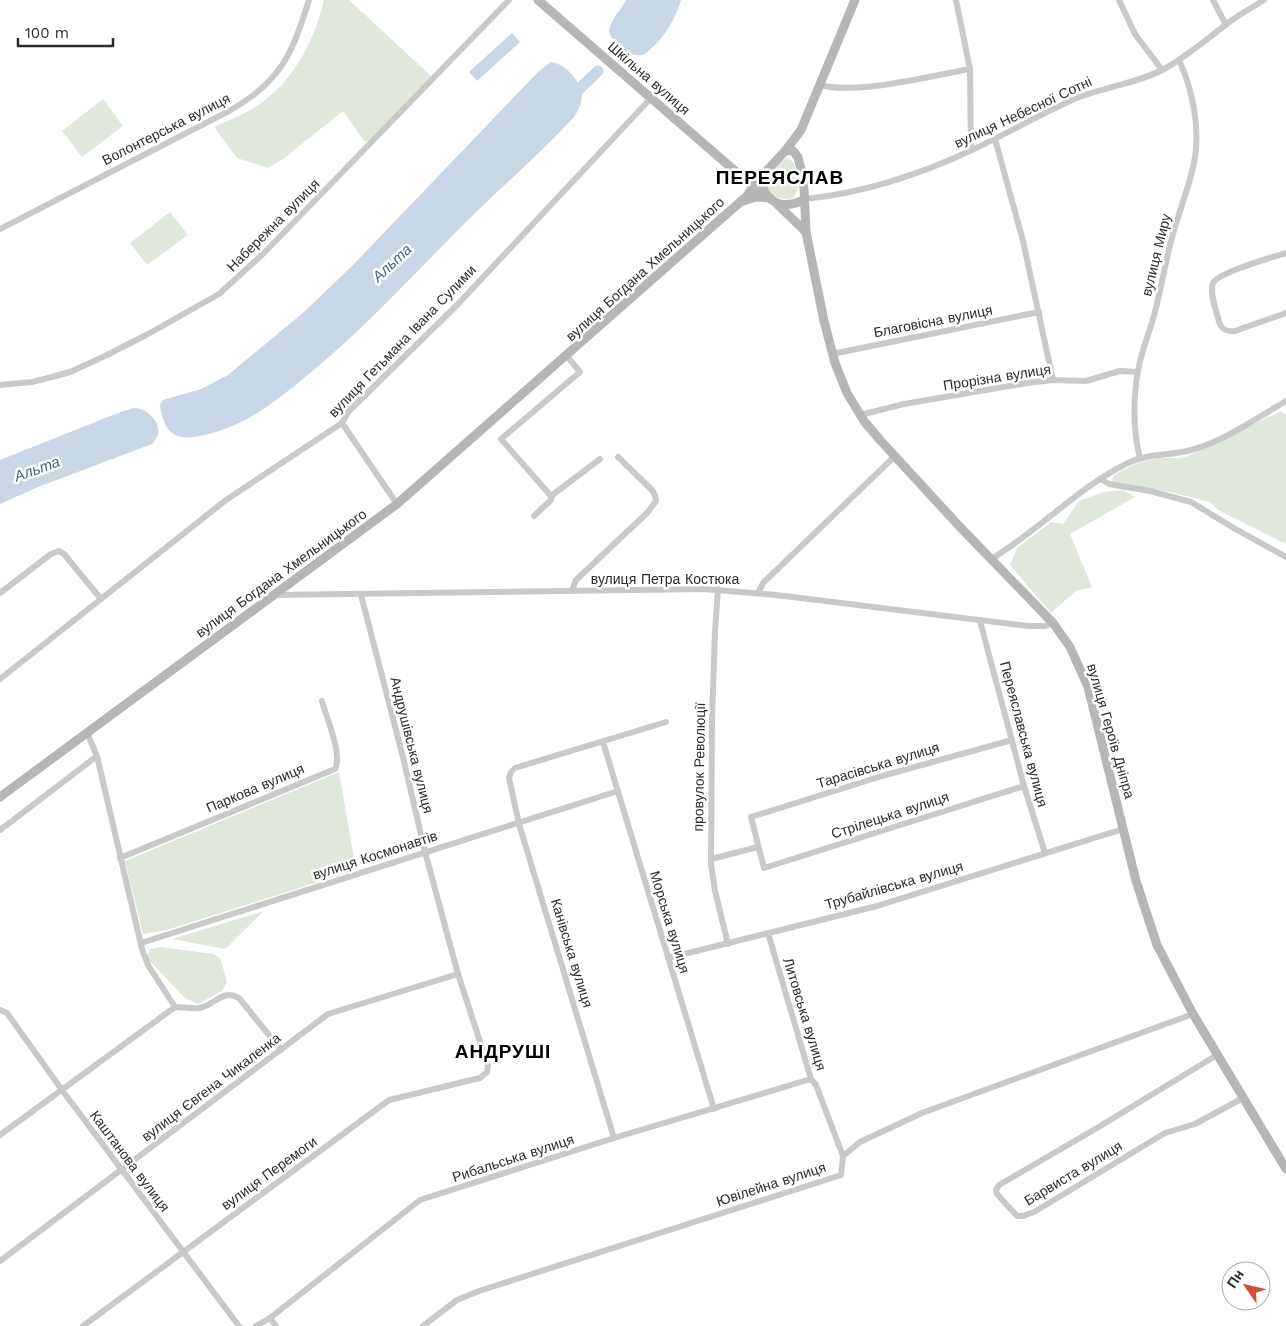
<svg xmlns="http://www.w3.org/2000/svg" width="1286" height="1326" viewBox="0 0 1286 1326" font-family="'Work Sans',sans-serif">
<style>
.green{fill:#e0e8db}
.water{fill:#c8d6e6}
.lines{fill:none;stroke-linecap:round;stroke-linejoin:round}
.river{stroke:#c8d6e6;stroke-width:11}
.minor{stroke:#c9c9c9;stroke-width:6}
.secondary{stroke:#b6b6b6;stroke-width:9}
.labels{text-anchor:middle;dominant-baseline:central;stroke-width:5;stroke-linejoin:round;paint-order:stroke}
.street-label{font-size:14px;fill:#2c2c2c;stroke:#fff}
.water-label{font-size:15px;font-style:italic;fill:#436184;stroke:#fff}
.district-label{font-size:19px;font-weight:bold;letter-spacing:1px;fill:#000;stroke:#fff}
</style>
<rect width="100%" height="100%" fill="#fff"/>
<!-- green -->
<g class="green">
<path d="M324 0H349L431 76 369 141 365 142 343 111 283 159 268 168 237 158 214 127C226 121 240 116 252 109 291 86 314 43 324 0Z"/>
<polygon points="103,99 123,126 82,157 62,131"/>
<path d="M788 158 794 163 798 190 793 198C782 202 762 194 766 179 767 175 772 171 776 167 780 163 782 159 788 158Z"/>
<polygon points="170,212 188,235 147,265 130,243"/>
<path d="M1281 411 1282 413 1286 414V544L1218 510 1210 502 1170 492 1112 482 1113 476C1130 466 1145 458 1165 458 1176 457 1177 460 1188 456Z"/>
<polygon points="1124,490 1135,497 1070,534 1092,587 1076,591 1051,613 1010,565 1017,548 1051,522 1063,524 1079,501 1104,492"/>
<polygon points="339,772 356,870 167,930 143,934 125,861"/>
<polygon points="264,911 225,949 172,939"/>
<polygon points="160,947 213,954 220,958 227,982 222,991 198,1004 185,998 146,957 150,949"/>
</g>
<!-- water -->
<g class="water">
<path d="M626 0H681C675 21 661 43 643 55 629 57 614 45 609 32 610 19 621 11 626 0Z"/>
<polygon points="512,33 520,42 477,81 469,72"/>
<path d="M551 62C564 63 581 81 582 95 582 103 578 111 574 117 539 155 499 189 462 226 412 276 365 328 310 373 276 401 248 425 204 435 176 442 164 434 160 405L163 400 201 389 228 375 304 312 353 265 538 72Z"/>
<path d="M133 408C151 408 168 430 152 444L38 487 0 504V460L113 415Z"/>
</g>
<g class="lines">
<!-- river -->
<polyline class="river" points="571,97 598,71"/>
<!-- minor -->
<g class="minor">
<polyline points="956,0 970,69 971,150"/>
<polyline points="1119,0 1135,34 1162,70"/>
<polyline points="1213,0 1226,25"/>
<path d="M820 85C857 95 930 76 970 69"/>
<polyline points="995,139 1023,241 1053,380"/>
<path d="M805 199C863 193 919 175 972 150 1006 134 1039 115 1074 99 1103 87 1136 84 1164 69 1188 56 1209 37 1232 20 1242 13 1253 7 1264 0"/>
<path d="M0 229 229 111C281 82 292 54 309 0"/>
<path d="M1286 253C1273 257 1217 273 1213 283 1209 294 1217 312 1219 322 1222 330 1227 332 1235 331L1286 313"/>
<polyline points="832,354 1039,312"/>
<polyline points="0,385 32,382 52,377 70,372 105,356 150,333 219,294 264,253 509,0"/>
<polyline points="860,415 904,404 1027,383 1053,380 1086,381 1120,371 1137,372"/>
<polyline points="342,423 397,504"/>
<path d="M1140 458C1133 431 1133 398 1138 371 1141 353 1148 336 1153 319 1161 291 1165 262 1173 234 1180 208 1191 183 1195 157 1200 126 1192 88 1179 60"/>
<polyline points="1101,479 1109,484 1150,491 1191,502 1232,527 1286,557"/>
<polyline points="551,496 501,439 580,372 567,356"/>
<polyline points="534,516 551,500 551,496 600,459"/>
<path d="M991 559C1039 531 1078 487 1128 463 1148 453 1170 456 1191 450 1224 441 1257 418 1286 401"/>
<polyline points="718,589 715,631 712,720 711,864 715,891 728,944"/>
<polyline points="572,591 576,580 647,513 656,501 655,495 651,489 618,457"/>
<polyline points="0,593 51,554 59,551 64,554 101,599"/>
<polyline points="758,593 763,583 895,456"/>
<polyline points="274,595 704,589 776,595 1029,626 1045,626 1053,623"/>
<polyline points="980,621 1024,786 1045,853"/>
<polyline points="0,679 226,500 342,423 348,412 457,305 651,98"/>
<path d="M87 733 97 756 142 949 148 965 175 1007C182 1007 192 1009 199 1008 214 1006 223 988 239 998L281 1050"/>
<polyline points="1012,740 882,776 751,817 764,868 1024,786"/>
<polyline points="603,742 714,1109"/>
<polyline points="0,830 97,756"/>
<path d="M120 858 335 769C343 755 326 717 322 701"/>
<polyline points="711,859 758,847"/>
<polyline points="768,933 811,1079 816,1085 843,1156"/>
<polyline points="141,943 618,791"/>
<polyline points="668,958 877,906 1123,829"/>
<polyline points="0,1010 7,1013 62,1090 239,1326"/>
<polyline points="1217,1055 1097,1128 999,1185 996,1190 997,1194 1017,1216 1023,1216 1034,1212 1165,1133 1195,1124 1243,1098"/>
<polyline points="0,1135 175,1007"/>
<polyline points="614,1138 519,824 509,778 511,772 515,768 666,722"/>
<polyline points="0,1261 328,1014 458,974"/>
<polyline points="270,1318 276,1326"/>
<polyline points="83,1326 389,1100 480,1078 487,1072 488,1066 458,974 425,852 403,757 361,595"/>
<polyline points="256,1326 270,1318 420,1200 614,1138 811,1079"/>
<polyline points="423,1326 457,1300 479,1291 841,1175 843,1156 860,1142 922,1113 1193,1014"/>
</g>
<!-- secondary -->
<g class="secondary">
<polyline points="538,0 757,190"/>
<polyline points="786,150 801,130 855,0"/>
<path d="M805 199C783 211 763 203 761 177L786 150 793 151 798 157 802 174 804 189 806 232 824 321 835 363 847 393 864 421 880 440 960 527 1053 623 1070 647 1088 687 1136 881 1157 945 1193 1014 1286 1169"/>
<polyline points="743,201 757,197 770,198"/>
<polyline points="777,204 806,232"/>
<polyline points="0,797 397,504 731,210 746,197 761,177"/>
</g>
</g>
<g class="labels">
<!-- street labels -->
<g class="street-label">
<text transform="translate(649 78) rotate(41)">Шкільна вулиця</text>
<text transform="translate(1023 112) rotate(-25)">вулиця Небесної Сотні</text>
<text transform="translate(166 129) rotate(-27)">Волонтерська вулиця</text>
<text transform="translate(273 225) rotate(-45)">Набережна вулиця</text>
<text transform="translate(1156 255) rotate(-76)">вулиця Миру</text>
<text transform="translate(645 269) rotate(-42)">вулиця Богдана Хмельницького</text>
<text transform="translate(933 321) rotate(-11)">Благовісна вулиця</text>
<text transform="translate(402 341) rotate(-46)">вулиця Гетьмана Івана Сулими</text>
<text transform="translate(997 377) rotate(-9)">Прорізна вулиця</text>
<text transform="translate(281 573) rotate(-36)">вулиця Богдана Хмельницького</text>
<text x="665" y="579">вулиця Петра Костюка</text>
<text transform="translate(1111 731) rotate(74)">вулиця Героїв Дніпра</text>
<text transform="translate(1024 734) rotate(75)">Переяславська вулиця</text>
<text transform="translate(412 745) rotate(76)">Андрушівська вулиця</text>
<text transform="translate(878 765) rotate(-17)">Тарасівська вулиця</text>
<text transform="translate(699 767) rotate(-89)">провулок Революції</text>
<text transform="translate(255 788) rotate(-23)">Паркова вулиця</text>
<text transform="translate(890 815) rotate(-18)">Стрілецька вулиця</text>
<text transform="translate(375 855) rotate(-18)">вулиця Космонавтів</text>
<text transform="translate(894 885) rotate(-16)">Трубайлівська вулиця</text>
<text transform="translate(670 922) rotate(73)">Морська вулиця</text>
<text transform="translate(572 953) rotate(73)">Канівська вулиця</text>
<text transform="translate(805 1014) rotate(73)">Литовська вулиця</text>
<text transform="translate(211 1087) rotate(-37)">вулиця Євгена Чикаленка</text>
<text transform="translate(513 1158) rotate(-18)">Рибальська вулиця</text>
<text transform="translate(130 1161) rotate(53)">Каштанова вулиця</text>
<text transform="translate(269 1173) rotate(-36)">вулиця Перемоги</text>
<text transform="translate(1073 1173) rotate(-31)">Барвиста вулиця</text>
<text transform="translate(771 1184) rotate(-18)">Ювілейна вулиця</text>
</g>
<!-- water labels -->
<g class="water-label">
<text transform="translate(392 263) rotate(-43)">Альта</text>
<text transform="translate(37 469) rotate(-20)">Альта</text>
</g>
<!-- district labels -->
<g class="district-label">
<text x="780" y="177">ПЕРЕЯСЛАВ</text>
<text x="503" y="1051">АНДРУШІ</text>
</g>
</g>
<!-- north arrow -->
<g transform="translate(1246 1286) rotate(304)"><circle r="24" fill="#ffffff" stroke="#ababab"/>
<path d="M0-4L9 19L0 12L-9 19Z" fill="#d14c40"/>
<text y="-8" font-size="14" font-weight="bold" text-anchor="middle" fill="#2c2c2c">Пн</text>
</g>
<!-- scale -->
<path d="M18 38v8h95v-8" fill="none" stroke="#2c2c2c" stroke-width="2.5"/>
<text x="25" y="38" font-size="15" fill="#2c2c2c" stroke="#ffffff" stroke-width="4" paint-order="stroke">100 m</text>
</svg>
